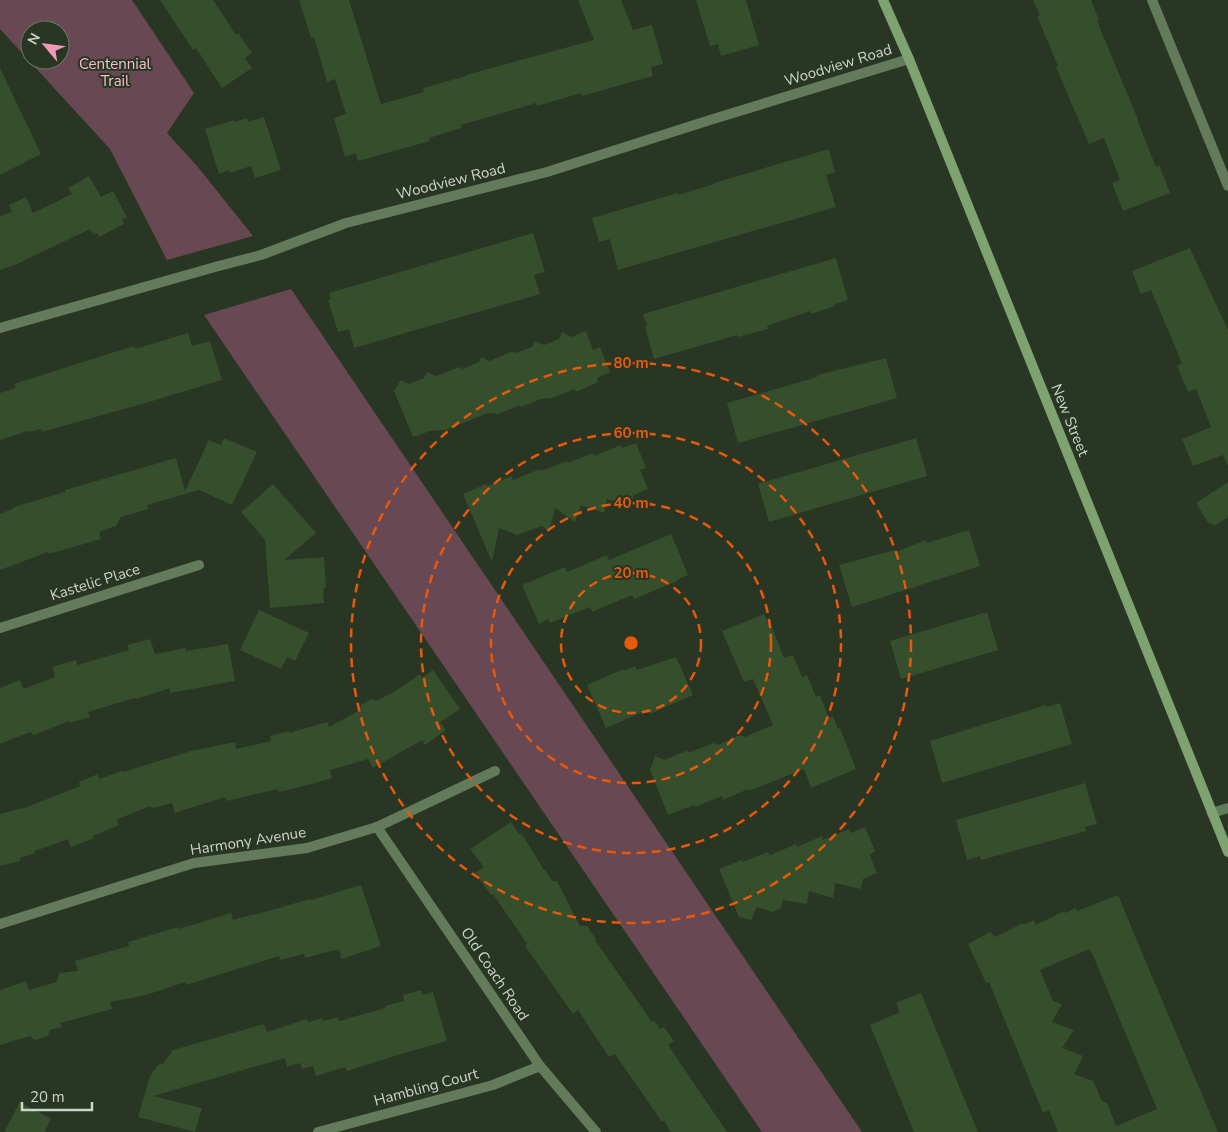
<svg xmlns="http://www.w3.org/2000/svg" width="1228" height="1132" viewBox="0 0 1228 1132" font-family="'Nunito Sans',sans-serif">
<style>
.green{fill:#674853;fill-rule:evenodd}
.building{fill:#354e2c;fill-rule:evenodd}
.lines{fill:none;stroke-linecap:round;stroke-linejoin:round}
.minor{stroke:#637b5b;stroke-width:10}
.secondary{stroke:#7ea371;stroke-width:10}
.ring{fill:none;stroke:#e8590c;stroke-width:2.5;stroke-dasharray:9 6}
.labels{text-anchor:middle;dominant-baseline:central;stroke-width:4;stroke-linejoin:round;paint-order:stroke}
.park-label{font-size:15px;fill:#f9bdd0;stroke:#293624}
.street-label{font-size:15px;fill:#ccd5c9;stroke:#293624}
.centre{fill:#e8590c;stroke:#293624;stroke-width:2.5}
.ring-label{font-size:15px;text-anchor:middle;font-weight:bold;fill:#e8590c;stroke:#293624;stroke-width:4;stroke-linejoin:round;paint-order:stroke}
</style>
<rect width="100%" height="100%" fill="#293624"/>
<!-- green -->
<g class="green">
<path d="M0 0H132L194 93 167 133 197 166 253 236 167 260 110 149 0 29ZM30 30H60V60H30Z"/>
<polygon points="291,289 862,1132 762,1132 204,315"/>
</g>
<!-- building -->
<g class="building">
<polygon points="160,0 213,0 236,35 238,33 252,53 245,58 252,68 222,88 196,48 193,50"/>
<polygon points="299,0 349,0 381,104 424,92 423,88 466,76 466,75 594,40 578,0 621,0 633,30 652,25 663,64 651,67 653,76 582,96 581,93 537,106 536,103 461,125 461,128 429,138 430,141 358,161 356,153 345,157 334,118 346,114 335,79 327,82 314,37 311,38"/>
<polygon points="696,0 746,0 759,45 721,56 718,44 710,46"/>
<polygon points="1033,0 1091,0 1099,20 1097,21 1139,122 1138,122 1156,167 1159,165 1170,193 1123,211 1112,183 1120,180 1104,138 1089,144 1056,67 1058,66 1037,16 1040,15"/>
<polygon points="0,68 41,154 0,175"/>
<polygon points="264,117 281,170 255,178 251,166 230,173 229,170 219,174 205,129 234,120 235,122 247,118 248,122"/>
<polygon points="829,149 835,172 826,175 836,207 618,270 610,239 599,242 592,218 678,193 678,195 714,184 714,183"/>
<polygon points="89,176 101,197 113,191 127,217 122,220 124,224 99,237 97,233 94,235 90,229 17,264 0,270 0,216 12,212 9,205 26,197 33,213 72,194 68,188"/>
<polygon points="533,233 545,272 534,275 540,294 354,348 349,329 338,332 328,300 331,299 329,293"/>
<polygon points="1190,248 1228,330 1228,466 1223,455 1193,466 1182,439 1211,427 1196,389 1188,392 1177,366 1182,363 1151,290 1141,294 1132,271"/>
<polygon points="836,258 848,300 835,304 835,306 811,314 810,311 767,326 768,329 739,337 737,335 654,359 645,327 647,326 643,314"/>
<polygon points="586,331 593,350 600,347 610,372 597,378 598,382 576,392 575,389 552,398 541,399 521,407 520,405 498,414 488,413 445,430 430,431 413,437 394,391 401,380 409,384 424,378 427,372 436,376 459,367 463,369 479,362 481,357 490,361 512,351 517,353 532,347 535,341 544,345 559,339 562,332 571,337"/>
<polygon points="188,333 192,346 210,341 222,380 149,402 42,432 41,429 29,432 28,431 0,440 0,393 16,388 14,384 111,353 134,346 135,349"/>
<polygon points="886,358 897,398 738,443 727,403 817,377 817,375"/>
<polygon points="224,438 257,452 232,505 199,490 147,505 148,509 121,517 116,526 99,532 101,539 49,554 48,552 0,570 0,514 14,508 14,507 65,492 65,490 176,458 185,491 209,440 221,445"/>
<polygon points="916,438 927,476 769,522 758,484"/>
<polygon points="636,443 646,468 640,470 648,489 634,495 630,506 607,499 604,513 581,505 575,522 555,508 549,532 542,526 517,535 499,528 492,562 463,494 486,484 487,486 512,476 513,480 540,469 541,471 567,461 568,463 593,453 594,456 621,445 622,448"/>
<polygon points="1228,482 1228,517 1214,526 1211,523 1209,524 1196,503"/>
<polygon points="273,484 316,533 284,560 324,557 326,587 323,589 324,603 270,608 265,540 241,512"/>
<polygon points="969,530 980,566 852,607 839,565 895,550 896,552 926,540 927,543"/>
<polygon points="671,534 688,575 676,580 677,581 634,599 632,595 592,612 590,607 550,623 548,619 539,624 522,585 565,567 567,572 607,555 609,560"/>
<polygon points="259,610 309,633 295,661 287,657 281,669 240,650"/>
<polygon points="987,612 998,650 901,679 890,641"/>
<polygon points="764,614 770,626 771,625 784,658 793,655 802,677 807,675 816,697 820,695 829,718 833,716 838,729 840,728 856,769 811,788 804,769 749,791 748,789 723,800 722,796 695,807 694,805 668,815 650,770 655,756 664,760 686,751 690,752 714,743 718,745 740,735 745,737 773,725 753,679 744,682 722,631"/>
<polygon points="150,639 155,654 185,648 186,651 228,644 235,681 170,693 170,688 136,699 134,698 88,712 90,717 69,723 69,721 34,735 30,732 0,744 0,688 20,680 23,689 55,677 52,667 76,660 77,665 129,650 127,645"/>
<polygon points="676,657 693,695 650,714 647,710 606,728 587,685 623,669 624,671 635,666 637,670"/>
<polygon points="433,670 460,709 440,722 446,730 425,745 422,740 373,768 368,759 330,770 332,778 308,785 279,792 278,789 226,801 225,797 175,813 172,803 153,808 150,806 116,820 119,825 93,836 94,838 71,847 68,839 35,851 35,853 20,858 20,861 0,866 0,814 27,807 80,786 79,782 98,774 99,779 122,771 123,772 191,751 235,742 236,749 271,741 270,736 289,731 289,733 327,722 329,727 360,710 361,705 371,699 376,701 394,692 420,674 422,678"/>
<polygon points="1060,703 1072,744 942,783 930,741 1046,705 1047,707"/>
<polygon points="1085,783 1097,824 1085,827 1086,831 981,860 980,856 967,860 956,820"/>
<polygon points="511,822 519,834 522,834 544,870 545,870 552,881 557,881 580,926 587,926 596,939 595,940 652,1022 654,1020 660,1029 664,1027 674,1041 668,1045 727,1132 671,1132 664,1121 662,1122 615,1054 609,1057 578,1010 573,1014 535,960 525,946 527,944 493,894 491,895 475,873 484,867 470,849"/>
<polygon points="865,827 875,851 870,855 877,873 863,879 861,889 835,883 833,898 809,891 807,904 783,900 780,909 773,912 757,907 751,920 739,917 719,869 742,860 743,862 768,852 770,855 796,844 797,847 822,836 823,840 849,829 851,833"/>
<polygon points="361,885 381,946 341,959 339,949 305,958 304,954 280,960 279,956 186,985 185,982 146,995 110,1002 112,1009 60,1023 62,1027 50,1030 48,1036 35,1040 30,1036 0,1045 0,990 26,981 29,990 56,982 60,973 78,971 75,961 129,946 128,942 178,927 179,929 231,913 233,920 254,914 254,915 310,899 311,900"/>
<path d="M1118 895 1148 967 1218 1132H1058L1049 1110 1043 1113 989 982 986 983 968 944 990 932 995 937 1023 923V925L1034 920 1036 925 1064 911 1065 913 1076 908 1077 911ZM1089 949 1091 954 1092 953 1157 1109 1116 1126 1107 1103 1102 1101 1093 1081 1074 1074 1083 1056 1062 1048 1074 1030 1052 1022 1062 1004 1053 1001 1040 970Z"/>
<polygon points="421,990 423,995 433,992 447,1041 401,1054 347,1071 345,1067 316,1076 313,1066 302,1069 300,1063 287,1067 285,1058 153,1096 202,1108 195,1132 138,1117 150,1076 158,1065 163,1064 173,1050 264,1024 267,1032 307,1019 308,1022 322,1018 323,1021 338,1017 339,1021 385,1008 385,1006 404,1001 403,995"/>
<polygon points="921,993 954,1074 978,1132 914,1132 870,1025 900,1012 896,1003"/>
<polygon points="20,1102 51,1119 44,1132 4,1132"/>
</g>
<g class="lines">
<!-- minor -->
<g class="minor">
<polyline points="1152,0 1228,186"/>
<polyline points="0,328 215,267 261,255 346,223 547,172 710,120 909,59"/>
<polyline points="0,628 199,565"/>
<polyline points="1212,813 1228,808"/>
<polyline points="377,827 540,1066 596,1132"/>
<polyline points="0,924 194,863 307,848 377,827 495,771"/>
<polyline points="318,1132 493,1085 540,1066"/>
</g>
<!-- secondary -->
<polyline class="secondary" points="883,0 909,59 1228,852"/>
</g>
<!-- distance rings -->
<g class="ring">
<circle cx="631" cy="643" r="70"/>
<circle cx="631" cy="643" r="140"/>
<circle cx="631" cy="643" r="210"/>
<circle cx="631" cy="643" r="280"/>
</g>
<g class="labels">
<!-- park labels -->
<g class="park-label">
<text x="115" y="64">Centennial<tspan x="115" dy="17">Trail</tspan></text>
</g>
<!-- street labels -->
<g class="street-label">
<text transform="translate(838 65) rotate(-17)">Woodview Road</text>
<text transform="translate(451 181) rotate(-14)">Woodview Road</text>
<text transform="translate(1070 420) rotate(68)">New Street</text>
<text transform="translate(95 582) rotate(-17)">Kastelic Place</text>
<text transform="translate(248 841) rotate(-9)">Harmony Avenue</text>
<text transform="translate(495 974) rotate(56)">Old Coach Road</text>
<text transform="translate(426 1087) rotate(-15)">Hambling Court</text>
</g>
</g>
<circle cx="631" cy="643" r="8" class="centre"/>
<g class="ring-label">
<text x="631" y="368">80 m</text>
<text x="631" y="438">60 m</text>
<text x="631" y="508">40 m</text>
<text x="631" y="578">20 m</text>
</g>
<!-- north arrow -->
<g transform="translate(45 45) rotate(299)"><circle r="24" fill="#293624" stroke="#6a7666"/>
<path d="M0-4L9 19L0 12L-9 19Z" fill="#ef9ab8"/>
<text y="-8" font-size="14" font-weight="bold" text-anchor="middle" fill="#ccd5c9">N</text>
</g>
<!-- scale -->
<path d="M22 1102v8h70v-8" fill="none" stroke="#ccd5c9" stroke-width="2.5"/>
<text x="30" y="1102" font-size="15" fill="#ccd5c9" stroke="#293624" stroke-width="4" paint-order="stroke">20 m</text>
</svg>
